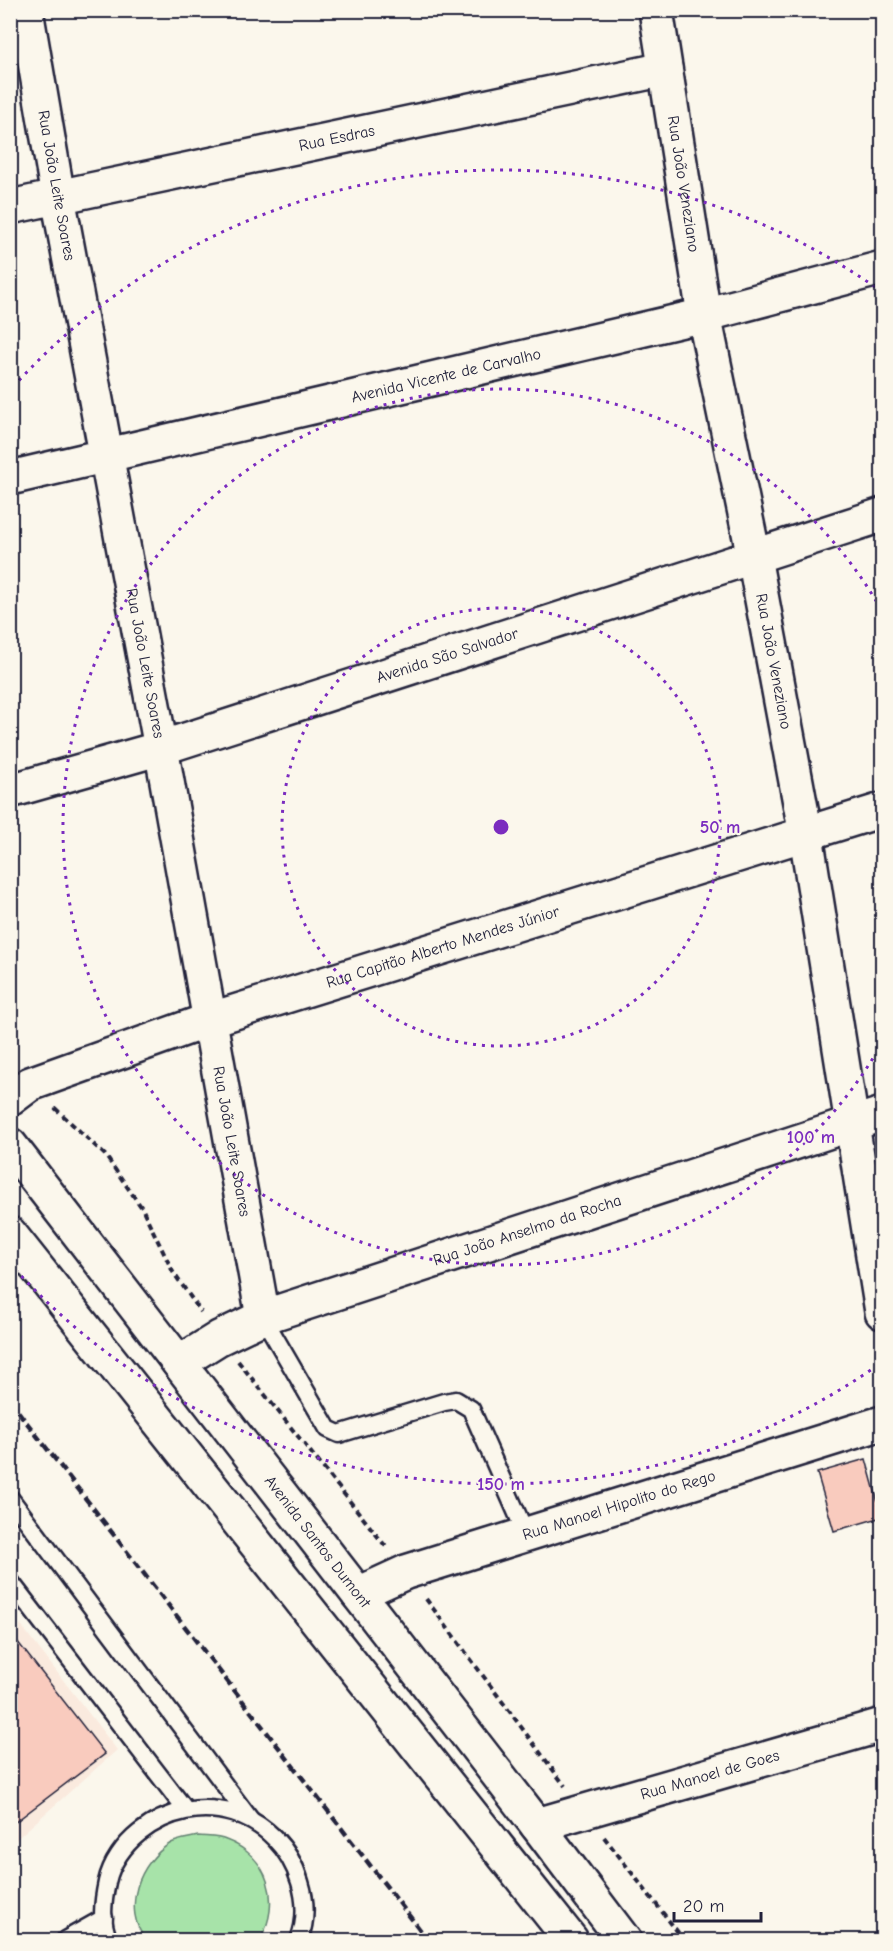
<svg xmlns="http://www.w3.org/2000/svg" width="893" height="1951" viewBox="0 0 893 1951" font-family="'Comic Neue',sans-serif">
<style>
.built{fill:#faeade}
.green{fill:#a7e3a9;stroke:#648272;stroke-width:1.5}
.building{fill:#f9cbbe;stroke:#22223b;stroke-width:1.5}
.lines{fill:none;stroke-linecap:round;stroke-linejoin:round}
.lane-casing{stroke:#22223b;stroke-width:21}
.street-casing{stroke:#22223b;stroke-width:38}
.secondary-casing{stroke:#22223b;stroke-width:38}
.path{stroke:#22223b;stroke-width:4;stroke-dasharray:6 4.5;stroke-linecap:butt}
.lane{stroke:#fbf7ec;stroke-width:16}
.street{stroke:#fbf7ec;stroke-width:33}
.secondary{stroke:#fbf7ec;stroke-width:33}
.rail{stroke:#22223b;stroke-width:4.5;stroke-dasharray:9 4.5;stroke-linecap:butt}
.ring{fill:none;stroke:#7b2cbf;stroke-width:3;stroke-dasharray:3 6}
.labels{text-anchor:middle;dominant-baseline:central;stroke-width:4.5;stroke-linejoin:round;paint-order:stroke}
.street-label{font-size:16px;fill:#22223b;stroke:#fbf7ec}
.centre{fill:#7b2cbf;stroke:#fbf7ec;stroke-width:3}
.ring-label{font-size:18px;text-anchor:middle;font-weight:bold;fill:#7b2cbf;stroke:#fbf7ec;stroke-width:4.5;stroke-linejoin:round;paint-order:stroke}
</style>
<rect width="100%" height="100%" fill="#fbf7ec"/>
<filter id="ink" filterUnits="userSpaceOnUse"><feTurbulence type="fractalNoise" baseFrequency=".0167" numOctaves="2"/><feDisplacementMap in="SourceGraphic" scale="12" xChannelSelector="R" yChannelSelector="G"/><feConvolveMatrix kernelMatrix="1 2 1 2 8 2 1 2 1" color-interpolation-filters="sRGB"/></filter>
<g filter="url(#ink)">
<!-- built -->
<polygon class="built" points="10,1611 117,1750 11,1844 10,1844"/>
<!-- green -->
<path class="green" d="M198 1836C207 1837 218 1836 226 1840 269 1856 282 1902 260 1940H146C121 1909 139 1862 171 1843 179 1839 190 1838 198 1836Z"/>
<!-- building -->
<g class="building">
<polygon points="866,1459 882,1517 834,1531 817,1473"/>
<polygon points="10,1632 105,1754 10,1826"/>
</g>
<g class="lines">
<!-- lane casing -->
<g class="lane-casing">
<g id="lane">
<polyline points="263,1317 328,1429 339,1434 444,1402 456,1400 471,1409 526,1534"/>
<polyline points="10,1498 250,1819"/>
<polyline points="10,1581 185,1809"/>
<polyline points="65,1940 104,1918"/>
<path d="M109 1940C100 1922 103 1901 107 1882 111 1863 124 1845 139 1833 197 1786 279 1811 300 1882 306 1901 306 1922 299 1940"/>
</g>
</g>
<!-- street casing -->
<g class="street-casing">
<g id="street">
<path id="s1" d="M26 10 58 197 161 748 263 1317"/>
<path id="s2" d="M656 10 704 315 754 557 806 835 882 1312"/>
<path id="s3" d="M10 207 665 69"/>
<path id="s4" d="M10 478 704 315 882 268"/>
<path id="s5" d="M10 791 161 748 882 515"/>
<path id="s6" d="M10 1099 30 1084 209 1020 882 810"/>
<path id="s7" d="M179 1363 219 1338 263 1317 882 1114"/>
<path id="s8" d="M358 1594 406 1572 882 1423"/>
<path id="s9" d="M537 1825 882 1725"/>
</g>
</g>
<!-- secondary casing -->
<g class="secondary-casing">
<g id="secondary">
<path id="s10" d="M10 1145 537 1825 624 1940"/>
<polyline points="10,1234 571,1940"/>
</g>
</g>
<!-- path -->
<g class="path">
<polyline points="55,1108 105,1155 142,1208 173,1272 201,1312"/>
<polyline points="238,1361 387,1548"/>
<polyline points="426,1599 565,1786"/>
<polyline points="604,1837 684,1940"/>
</g>
<!-- lane -->
<use href="#lane" class="lane"/>
<!-- street -->
<use href="#street" class="street"/>
<!-- secondary -->
<use href="#secondary" class="secondary"/>
<!-- rail -->
<polyline class="rail" points="10,1401 428,1940"/>
</g>
</g>
<!-- distance rings -->
<g class="ring">
<circle cx="501" cy="827" r="219"/>
<path d="M882 1043A438 438 0 1 1 882 611"/>
<path d="M878 1365A657 657 0 0 1 13 1267M13 387A657 657 0 0 1 878 289"/>
</g>
<g class="labels">
<!-- street labels -->
<g class="street-label">
<text stroke="none"><textPath href="#s3" startOffset="334">Rua Esdras</textPath></text>
<text stroke="none"><textPath href="#s2" startOffset="176">Rua João Veneziano</textPath></text>
<text stroke="none"><textPath href="#s1" startOffset="178">Rua João Leite Soares</textPath></text>
<text stroke="none"><textPath href="#s4" startOffset="448">Avenida Vicente de Carvalho</textPath></text>
<text stroke="none"><textPath href="#s5" startOffset="458">Avenida São Salvador</textPath></text>
<text stroke="none"><textPath href="#s2" startOffset="662">Rua João Veneziano</textPath></text>
<text stroke="none"><textPath href="#s1" startOffset="664">Rua João Leite Soares</textPath></text>
<text stroke="none"><textPath href="#s6" startOffset="460">Rua Capitão Alberto Mendes Júnior</textPath></text>
<text stroke="none"><textPath href="#s1" startOffset="1150">Rua João Leite Soares</textPath></text>
<text stroke="none"><textPath href="#s7" startOffset="374">Rua João Anselmo da Rocha</textPath></text>
<text stroke="none"><textPath href="#s8" startOffset="276">Rua Manoel Hipolito do Rego</textPath></text>
<text stroke="none"><textPath href="#s10" startOffset="502">Avenida Santos Dumont</textPath></text>
<text stroke="none"><textPath href="#s9" startOffset="180">Rua Manoel de Goes</textPath></text>
</g>
</g>
<circle cx="501" cy="827" r="9" class="centre"/>
<g class="ring-label">
<text x="720" y="833">50 m</text>
<text x="811" y="1143">100 m</text>
<text x="501" y="1490">150 m</text>
</g>
<!-- margin -->
<rect width="893" height="1951" fill="none" stroke="#fbf7ec" stroke-width="36"/>
<rect x="18" y="18" width="857" height="1915" fill="none" stroke="#22223b" stroke-width="2" filter="url(#ink)"/>
<!-- scale -->
<path d="M674 1912v9h87v-9" fill="none" stroke="#22223b" stroke-width="3"/>
<text x="683" y="1912" font-size="18" fill="#22223b" stroke="#fbf7ec" stroke-width="4.5" paint-order="stroke">20 m</text>
</svg>
